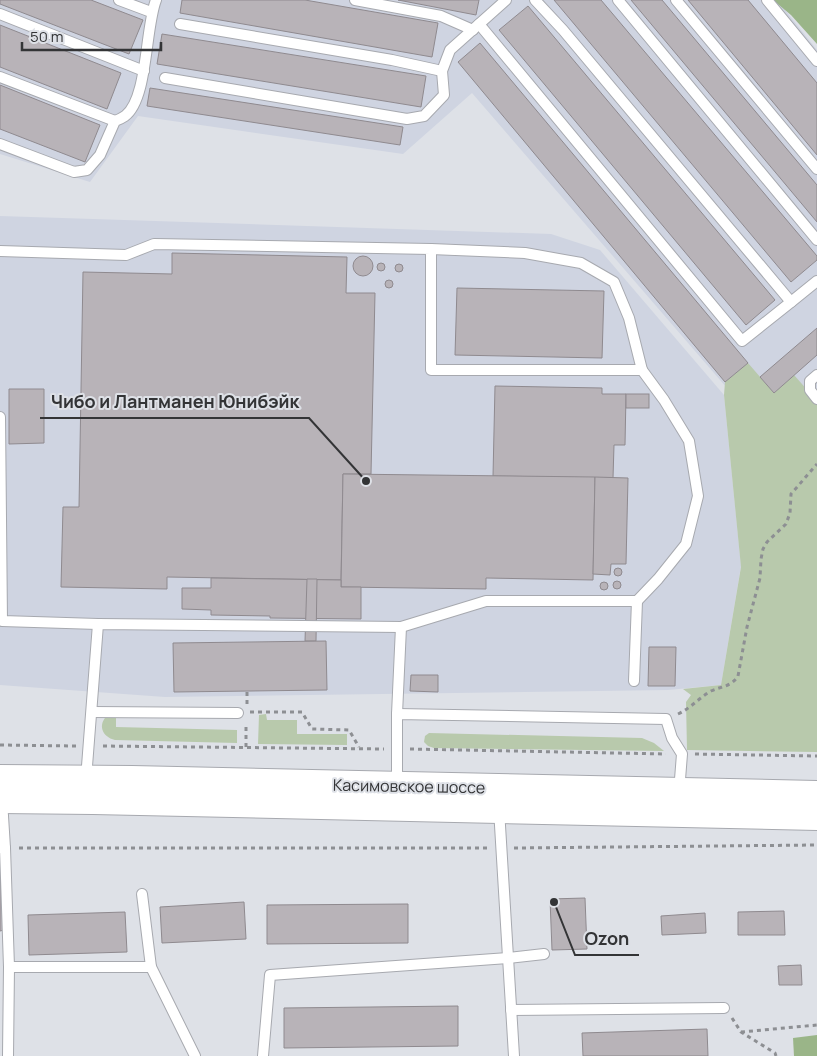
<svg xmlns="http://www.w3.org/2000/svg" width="817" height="1056" viewBox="0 0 817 1056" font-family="Manrope,sans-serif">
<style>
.built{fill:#cfd4e1}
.green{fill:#b8c9ac}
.forest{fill:#9ab588}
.building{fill:#b8b3b8;stroke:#8f8a8f}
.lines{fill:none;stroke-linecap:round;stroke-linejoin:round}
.lane-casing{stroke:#a7a9af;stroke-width:12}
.secondary-casing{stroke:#a7a9af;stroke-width:30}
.path{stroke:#8d8f93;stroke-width:3;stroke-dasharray:4 4;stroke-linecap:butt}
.lane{stroke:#fff;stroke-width:10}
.secondary{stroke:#fff;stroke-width:28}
.labels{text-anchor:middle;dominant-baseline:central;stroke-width:4;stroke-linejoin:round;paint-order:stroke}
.street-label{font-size:16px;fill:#333436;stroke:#dee1e7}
.leader{fill:none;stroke:#333436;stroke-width:2}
.callout-dot{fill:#333436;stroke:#dee1e7;stroke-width:2}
.callout-label{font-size:18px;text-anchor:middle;font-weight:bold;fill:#333436;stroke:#dee1e7;stroke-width:4;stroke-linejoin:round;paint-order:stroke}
</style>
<rect width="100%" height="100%" fill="#dee1e7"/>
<!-- built -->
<g class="built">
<polygon points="0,0 777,0 817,50 817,413 733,395 472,93 403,154 138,116 90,182 0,154"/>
<polygon points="0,216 551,234 600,250 724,395 741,566 721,685 668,690 165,697 0,685"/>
</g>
<!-- green -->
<g class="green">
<polygon points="748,363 774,393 794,375 817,401 817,752 687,750 686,702 691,695 683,689 721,685 741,567 724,395 725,382"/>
<polygon points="266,714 267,720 297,720 297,734 347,734 347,745 258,744 259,715"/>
<path d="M108 715 116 717V727L237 730V743L115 740C102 737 97 724 108 715Z"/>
<polygon points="429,733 642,738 654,743 664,751 434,748 428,746 424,742 425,736"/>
</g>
<!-- forest -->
<g class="forest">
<polygon points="773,0 817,0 817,44 791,15"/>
<polygon points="817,1035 817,1056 794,1056 793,1038"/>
</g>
<!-- building -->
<g class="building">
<polygon points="0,0 91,0 143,20 129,54 0,4"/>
<polygon points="182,0 305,0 438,23 432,57 180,13"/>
<polygon points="398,0 479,0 476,15"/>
<polygon points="554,0 601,0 817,256 817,260 791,282"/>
<polygon points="631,0 662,0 817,185 817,222"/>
<polygon points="688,0 748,0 817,83 817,155"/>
<polygon points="528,6 775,300 746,325 499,30"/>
<polygon points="0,25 121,73 107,109 0,67"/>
<polygon points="162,34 426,76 421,107 157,64"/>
<polygon points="480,43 748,363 725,382 458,62"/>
<polygon points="0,85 100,125 85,162 0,129"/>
<polygon points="150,88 403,127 400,145 147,106"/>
<polygon points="172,253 347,257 346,293 375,293 371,474 343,474 341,580 167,577 167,589 61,587 63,507 79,507 83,272 172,274"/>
<circle cx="363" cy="266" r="10"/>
<circle cx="381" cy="267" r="4"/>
<circle cx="399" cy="268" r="4"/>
<circle cx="389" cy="284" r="4"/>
<polygon points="457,288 604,291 602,358 455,355"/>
<polygon points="817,328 817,355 774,393 760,377"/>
<polygon points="495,386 602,388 602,394 626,394 625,445 614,445 613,478 493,476"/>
<polygon points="9,389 44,389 44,443 9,444"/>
<rect x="626" y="394" width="23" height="14"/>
<polygon points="343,474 595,477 593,580 486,578 486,589 341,587"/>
<polygon points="595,477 628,478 626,564 611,564 610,575 593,574"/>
<circle cx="618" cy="572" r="4"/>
<polygon points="211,578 341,580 341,587 361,587 361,619 270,618 270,616 211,615 211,610 182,609 182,588 211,588"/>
<polygon points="307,579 317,579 316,641 305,641"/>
<circle cx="617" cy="585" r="4"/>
<circle cx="604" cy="586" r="4"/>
<polygon points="326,641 327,690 174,692 173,643"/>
<polygon points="649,647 676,647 675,686 648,686"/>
<polygon points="411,675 438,675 438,692 410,691"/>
<polygon points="0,865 4,930 0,931"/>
<polygon points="585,898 587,949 552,950 550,899"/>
<polygon points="244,902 246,939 162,943 160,907"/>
<polygon points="408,904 408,943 267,944 267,905"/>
<polygon points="784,911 785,935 738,935 738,912"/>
<polygon points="125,912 127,952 29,955 28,915"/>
<polygon points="705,913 706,933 662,935 661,916"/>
<polygon points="801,965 802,985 779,985 778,966"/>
<polygon points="458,1006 458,1046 284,1048 284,1008"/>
<polygon points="707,1029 708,1056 583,1056 582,1033"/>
</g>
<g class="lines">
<!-- lane casing -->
<g class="lane-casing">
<g id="lane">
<polyline points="119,0 151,12"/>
<polyline points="355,0 441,16 473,30"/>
<polyline points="535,0 563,30 791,302 817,281"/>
<polyline points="618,0 817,240"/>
<polyline points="676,0 817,169"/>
<polyline points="767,0 817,61"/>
<polyline points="0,14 144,71"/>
<polyline points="180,24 392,60 442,71"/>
<polyline points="479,24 742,341 791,302"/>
<polyline points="0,77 115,121"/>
<polyline points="165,78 407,119 424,116 444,95 442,71 450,50 506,0"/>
<path d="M0 144 74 172 87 170 100 155 115 121C118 120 122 118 125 116 148 99 145 28 156 0"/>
<polyline points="431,249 525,253 581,263 614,282 629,318 642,370"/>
<polyline points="0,251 126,255 154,244 431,249 431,370 642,370 664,400 689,441 698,496 686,544 658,579 637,601"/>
<polyline points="817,375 810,381 810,390 817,399"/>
<polyline points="0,417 2,621 98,624"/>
<polyline points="92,712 238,713"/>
<polyline points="397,714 401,627"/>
<polyline points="86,779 98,624 401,627 486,601 637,601 634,681"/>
<polyline points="397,784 397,714 666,719 672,738 682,754 679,792"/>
<polyline points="499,809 514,1056"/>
<polyline points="0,848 5,848 2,800"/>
<polyline points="5,848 9,967 151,967 195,1056"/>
<polyline points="142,894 151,967"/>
<polyline points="511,1010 724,1008"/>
<polyline points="8,1056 9,967"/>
<polyline points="263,1056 270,975 508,958 544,954"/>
</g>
</g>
<!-- secondary casing -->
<g class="secondary-casing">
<g id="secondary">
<polyline points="0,779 132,780 817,795"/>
<polyline points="0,799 93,800 817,816"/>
</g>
</g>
<!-- path -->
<g class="path">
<polyline points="247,704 247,691"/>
<polyline points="250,712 302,712 312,729 349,730 359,747"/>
<path d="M678 714C691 708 699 698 711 691 722 686 731 687 738 676L747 627 760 578 761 559 763 549 767 542 786 524 790 513 791 494 817 464"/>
<polyline points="0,745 76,746"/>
<polyline points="103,746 384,749"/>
<polyline points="246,747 246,723"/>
<polyline points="410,749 666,754"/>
<polyline points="695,754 817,756"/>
<polyline points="19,848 487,848"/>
<polyline points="514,848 817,845"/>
<polyline points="732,1018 741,1032 775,1053 776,1056"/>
<polyline points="741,1032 817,1025"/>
</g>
<!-- lane -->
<use href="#lane" class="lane"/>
<!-- secondary -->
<use href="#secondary" class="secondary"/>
</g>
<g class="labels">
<!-- street labels -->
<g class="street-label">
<text transform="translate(409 786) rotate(1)">Касимовское шоссе</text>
</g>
</g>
<!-- callouts -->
<path class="leader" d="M366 481L309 418H40M554 902L575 955H639"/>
<g class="callout-dot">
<circle cx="366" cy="481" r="5"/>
<circle cx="554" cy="902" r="5"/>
</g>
<g class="callout-label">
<text x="175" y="408">Чибо и Лантманен Юнибэйк</text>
<text x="607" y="945">Ozon</text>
</g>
<!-- scale -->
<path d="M22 42v8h139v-8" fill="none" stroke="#333436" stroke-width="2.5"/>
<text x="30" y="42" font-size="15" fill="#333436" stroke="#dee1e7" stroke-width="4" paint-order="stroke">50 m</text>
</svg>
